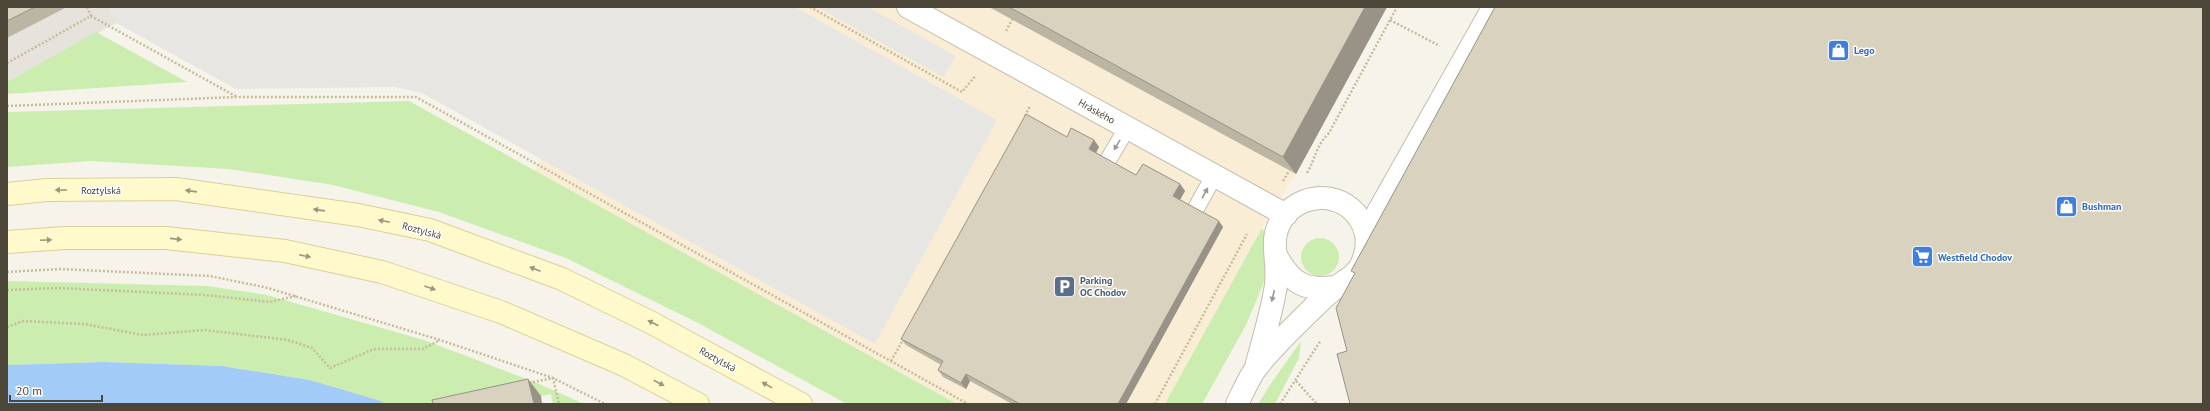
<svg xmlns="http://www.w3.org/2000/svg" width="2210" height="411" viewBox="0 0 2210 411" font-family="'PT Sans',sans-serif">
	<rect width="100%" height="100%" fill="#f6f4ea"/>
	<path fill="#f9eed5" d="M627,7h759l-90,167 -34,54 -94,176h-211l-423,-233z"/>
	<path fill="#e6e3dc" d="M7,7h103l6,16 -109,59z"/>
	<path fill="#cbedb0" d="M96,32l91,50 -180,12v-12z
		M409,101l548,303h-110l-149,-81 -132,-65 -127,-46 -106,-27 -104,-16 -138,-8 -84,6v-55z
		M1262,228l4,7v42l-20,48 -44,79h-37z
		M1301 257a19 19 0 1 1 38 0a19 19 0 1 1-38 0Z
		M7,281l201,5 59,9 160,46 110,42 47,21h-31l-2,-10 -48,10h-127l7,-2 -73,-22 -88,-14 -118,-4 -97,3z
		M1301,341l-2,17 -23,44 -2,2h-16l14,-22z"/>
	<path fill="#e8e6e2" d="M110,7h685l202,113 -122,224 -453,-251 -27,-6 -159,2 -120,-66z
		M817,7h51l88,49 -13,21z"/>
	<path fill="#a3cbf7" d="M104,362l118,4 88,14 74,22 -8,2h-369v-39z"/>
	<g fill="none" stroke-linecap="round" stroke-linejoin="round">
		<defs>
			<path id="service" d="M1107,162l20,-34
				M1195,210l19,-34
				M1365,229l125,-222"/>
			<path id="minor" d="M908,7l378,208
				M1277,257c15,27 28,34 58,30
				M1237,404c6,-12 12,-27 20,-37 15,-20 35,-38 52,-55 8,-8 16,-16 25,-23 10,-9 22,-12 28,-26 9,-19 5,-41 -12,-55 -27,-22 -71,-6 -75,31 -1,14 3,30 1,46 -4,27 -13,55 -20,82"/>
			<path id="secondary" d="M7,194l40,-4 129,-1 182,26 72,15 132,49 88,43 151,82
				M7,242l58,-4h101l119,13 97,21 119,40 123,53 74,39"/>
		</defs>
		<use href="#service" stroke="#c3beac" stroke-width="18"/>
		<use href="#minor" stroke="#c3beac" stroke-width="24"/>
		<use href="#secondary" stroke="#dad097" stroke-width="24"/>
		<path stroke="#c6bc9c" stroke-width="2.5" stroke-dasharray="2 2" stroke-linecap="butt" d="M87,7l4,9
			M810,7l152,85 14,-17
			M1390,20l50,26
			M1006,31l7,-13
			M7,63l84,-47 146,81
			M7,106l230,-9h179l552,307
			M1025,116l5,-10
			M1307,173c9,-16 9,-27 22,-40l68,-126
			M1283,181l6,-10
			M7,272l53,-3 150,7 58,12 172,52 113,38 52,26
			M7,290l52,-2 146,7 65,7 26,-6
			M7,327l16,-6 61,3 59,11 62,-5 83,10 24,8 18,20 44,-19h49l17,-9
			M891,361l13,-23
			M1296,381l21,23
			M529,383l24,-5 6,26
			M1155,404l92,-170
			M1280,404l41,-64"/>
		<use href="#service" stroke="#fff" stroke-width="16"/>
		<use href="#minor" stroke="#fff" stroke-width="22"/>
		<use href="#secondary" stroke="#fff9cc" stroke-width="22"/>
	</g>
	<path fill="#bbb5a4" d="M7,7h60l-60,31z
		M989,7h398l-91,167z
		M1067,137l27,3 5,7 -3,6 40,22 44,9 5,7 -5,9 43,27 -97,177h-114l-42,-23 -4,8 -23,-12 -5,-7 3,-5 -35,-20 -5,-6z"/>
	<path fill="#989386" d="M1365,7h22l-91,167 -13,-17z
		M1094,140l5,7 -5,9 -5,-7z
		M1180,184l5,7 -7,12 -5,-7z
		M1219,221l4,6 -97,177h-8z
		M966,374l4,7 -4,8 -5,-6z
		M528,379l13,17 1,8h-8z"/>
	<path fill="#d9d2bf" stroke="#989386" d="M7,7h28l-28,14z
		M1009,7h356l-82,150z
		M1495,7h708v397h-853l-13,-50 10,-3 -11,-43 19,-35 -4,-2z
		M1026,114l41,23 4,-9 23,12 -5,9 47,26 7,-11 37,20 -7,12 46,25 -101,183h-98l-54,-30 -5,9 -23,-13 5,-9 -42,-22z
		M528,379l6,25h-101l-1,-4z"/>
	<defs><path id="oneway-solid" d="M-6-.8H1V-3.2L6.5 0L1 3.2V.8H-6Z"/></defs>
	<g fill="#9c9991">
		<use href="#oneway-solid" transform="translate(1117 145) rotate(121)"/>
		<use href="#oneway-solid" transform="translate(1205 193) rotate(-61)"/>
		<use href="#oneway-solid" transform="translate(1273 296) rotate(103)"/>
	</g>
	<g fill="#9c977a">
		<use href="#oneway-solid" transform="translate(61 190) rotate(180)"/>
		<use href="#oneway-solid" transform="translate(191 191) rotate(-172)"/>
		<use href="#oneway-solid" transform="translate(319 210) rotate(-172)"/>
		<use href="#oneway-solid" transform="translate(384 221) rotate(-168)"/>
		<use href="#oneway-solid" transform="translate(176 239) rotate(6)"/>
		<use href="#oneway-solid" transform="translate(46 240) rotate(-3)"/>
		<use href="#oneway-solid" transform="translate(305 256) rotate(12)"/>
		<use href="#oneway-solid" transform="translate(535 269) rotate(-159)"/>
		<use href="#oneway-solid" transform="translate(430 288) rotate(19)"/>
		<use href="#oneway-solid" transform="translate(653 323) rotate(-152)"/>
		<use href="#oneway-solid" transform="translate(659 383) rotate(28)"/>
		<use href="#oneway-solid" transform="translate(767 385) rotate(-151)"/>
	</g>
	<defs>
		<symbol id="shop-square" viewBox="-11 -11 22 22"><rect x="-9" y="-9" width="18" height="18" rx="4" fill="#3f7fe0" stroke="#fff"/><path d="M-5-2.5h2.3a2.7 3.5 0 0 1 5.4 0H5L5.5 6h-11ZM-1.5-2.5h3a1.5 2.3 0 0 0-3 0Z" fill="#fff"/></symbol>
		<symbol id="supermarket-square" viewBox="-11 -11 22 22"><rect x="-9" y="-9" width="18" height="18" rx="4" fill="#3f7fe0" stroke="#fff"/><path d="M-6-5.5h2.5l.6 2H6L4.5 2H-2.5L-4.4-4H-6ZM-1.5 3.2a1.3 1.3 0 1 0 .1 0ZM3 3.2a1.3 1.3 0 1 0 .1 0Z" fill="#fff"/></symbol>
		<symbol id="parking-square" viewBox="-11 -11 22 22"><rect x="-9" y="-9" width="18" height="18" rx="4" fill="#5c6f8a" stroke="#fff"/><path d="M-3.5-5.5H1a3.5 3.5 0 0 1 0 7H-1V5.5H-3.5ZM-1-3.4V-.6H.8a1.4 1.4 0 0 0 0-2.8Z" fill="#fff"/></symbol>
	</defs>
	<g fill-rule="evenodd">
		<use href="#shop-square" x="1826" y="38" width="25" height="25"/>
		<use href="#shop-square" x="2054" y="194" width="25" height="25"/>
		<use href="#supermarket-square" x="1910" y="244" width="25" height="25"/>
		<use href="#parking-square" x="1052" y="274" width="25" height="25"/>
	</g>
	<g text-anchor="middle" stroke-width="3" stroke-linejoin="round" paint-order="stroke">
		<g font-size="10" font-weight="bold" fill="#366cbe" stroke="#fff" text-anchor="start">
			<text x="1854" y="54">Lego</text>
			<text x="2082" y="210">Bushman</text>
			<text x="1938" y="261">Westfield Chodov</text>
		</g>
		<g font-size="10" fill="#4b4637" stroke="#fff">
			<text transform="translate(1097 111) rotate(29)" y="4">Hráského</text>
			<text x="101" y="194">Roztylská</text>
			<text transform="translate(422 230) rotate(15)" y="4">Roztylská</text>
			<text transform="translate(718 359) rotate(29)" y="4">Roztylská</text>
		</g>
		<g font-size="10" font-weight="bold" fill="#4e5e75" stroke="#fff" text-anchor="start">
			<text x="1080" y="284">Parking<tspan x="1080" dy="12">OC Chodov</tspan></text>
		</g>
	</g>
	<rect width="2210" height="411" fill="none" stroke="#4b4637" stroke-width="16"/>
	<path d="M10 395v6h92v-6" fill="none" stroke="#4b4637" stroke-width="2"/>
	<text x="16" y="395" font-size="12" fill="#4b4637" stroke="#ffffff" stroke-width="3" paint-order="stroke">20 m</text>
</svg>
